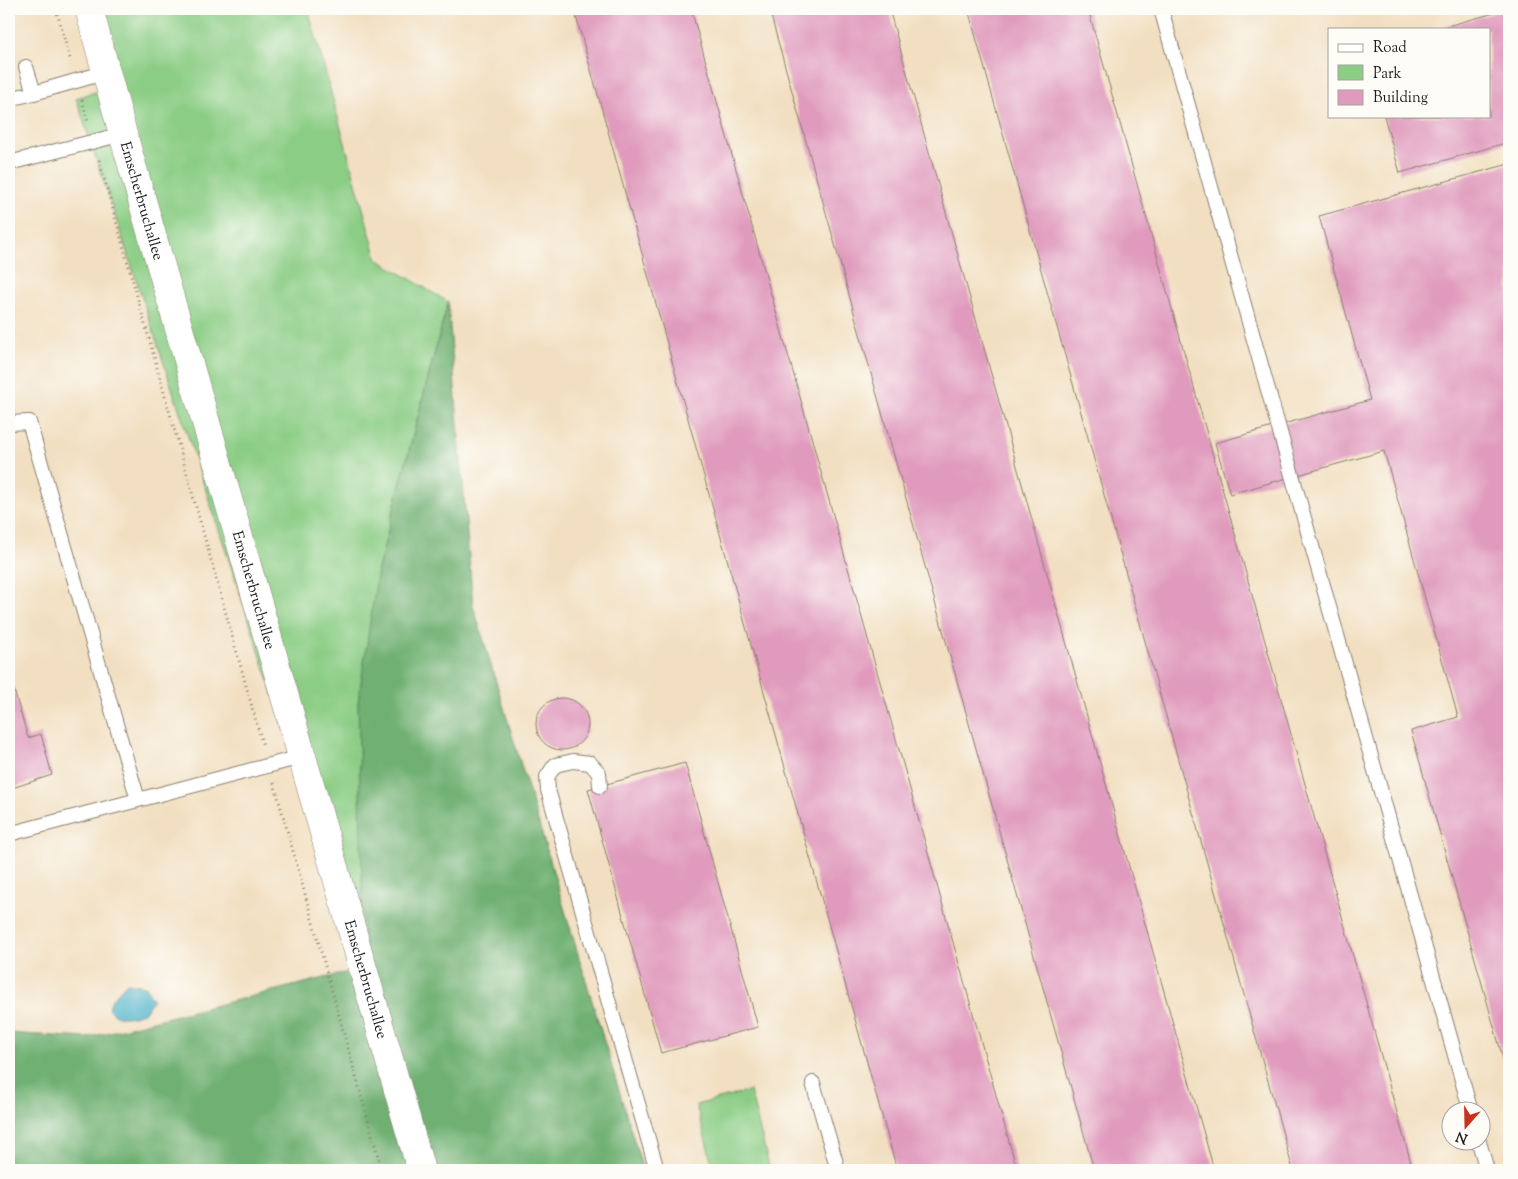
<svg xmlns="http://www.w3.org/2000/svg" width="1518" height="1179" viewBox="0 0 1518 1179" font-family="'Sorts Mill Goudy',serif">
	<rect width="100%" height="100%" fill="#fdfcf7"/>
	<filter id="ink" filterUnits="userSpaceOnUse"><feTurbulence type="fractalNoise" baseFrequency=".02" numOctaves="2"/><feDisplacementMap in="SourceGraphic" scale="10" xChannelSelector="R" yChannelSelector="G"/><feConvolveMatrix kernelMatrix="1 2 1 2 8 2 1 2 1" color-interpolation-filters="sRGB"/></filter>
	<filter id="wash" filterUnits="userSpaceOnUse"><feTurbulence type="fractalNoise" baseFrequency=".0096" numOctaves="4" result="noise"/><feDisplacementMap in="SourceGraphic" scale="20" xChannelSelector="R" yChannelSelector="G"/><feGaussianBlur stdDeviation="1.12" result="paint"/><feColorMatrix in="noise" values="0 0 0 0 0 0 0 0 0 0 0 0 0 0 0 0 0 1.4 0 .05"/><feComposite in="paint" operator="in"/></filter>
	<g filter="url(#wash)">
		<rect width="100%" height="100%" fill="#f2dfc1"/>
		<path fill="#8bcd85" stroke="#547450" d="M94,9h214l69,250 71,43 -70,267 -14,399 -288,-870 39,-12z
			M750,1091l20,79h-56l-18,-65z"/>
		<path fill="#70b072" stroke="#466647" d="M448,302l25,303 170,565h-634v-137l77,5 278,-70 -6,-265 20,-134z"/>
		<path fill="#47afc7" stroke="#326672" d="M127,983l18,3 8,13 -8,13c-13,5 -27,10 -37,-4l4,-9z"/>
		<g id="blocks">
			<path fill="#e09abd" d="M574,9h117l326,1161h-120z
				M769,9h120l325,1161h-120z
				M968,9h120l325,1161h-120z
				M1509,9v133l-109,31 -16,-57h105v-87l-49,-1z
				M1509,164v916l-98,-349 47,-14 -74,-266 -154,43 -15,-51 155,-43 -51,-184z
				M9,673l19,65 13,-4 11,41 -43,14z
				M536 724a26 26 0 1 1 52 0a26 26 0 1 1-52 0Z
				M685,763l73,264 -97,26 -73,-264z"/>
		</g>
	</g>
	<g filter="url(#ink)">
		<use href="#blocks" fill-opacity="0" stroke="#877e6e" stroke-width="1"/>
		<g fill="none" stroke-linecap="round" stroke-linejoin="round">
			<defs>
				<path id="lane" d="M1161,9l310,1103
					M26,67l8,26 73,-21
					M9,99l25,-6
					M9,163l114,-29
					M9,423l20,-1 109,378
					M600,786l-1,-13 -9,-10 -17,-2 -18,4 -8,12 1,13 109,380
					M9,834l292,-77
					M813,1083l25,87
					M1479,1142l8,28"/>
				<g id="street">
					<path id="s1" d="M89,9l34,125 298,1036"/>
				</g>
			</defs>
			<use href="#lane" stroke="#877e6e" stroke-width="16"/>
			<use href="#street" stroke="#877e6e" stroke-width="29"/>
			<path stroke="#877e6e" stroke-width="3" stroke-dasharray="1 4" stroke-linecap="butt" d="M56,9l15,53
				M82,100l6,23
				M99,160l164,586
				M274,783l108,387"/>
			<use href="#lane" stroke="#fff" stroke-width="14"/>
			<use href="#street" stroke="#fff" stroke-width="28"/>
		</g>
	</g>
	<g text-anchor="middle" stroke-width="4" stroke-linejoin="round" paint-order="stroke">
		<g font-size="15" fill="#1c1c1c" stroke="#fdfcf7">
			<text dy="5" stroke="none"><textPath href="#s1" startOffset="199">Emscherbruchallee</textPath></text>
			<text dy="5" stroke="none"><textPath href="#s1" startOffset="604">Emscherbruchallee</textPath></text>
			<text dy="5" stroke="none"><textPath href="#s1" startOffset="1009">Emscherbruchallee</textPath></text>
		</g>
	</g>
	<rect width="1518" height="1179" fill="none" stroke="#fdfcf7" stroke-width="30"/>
	<rect x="1328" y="28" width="162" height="90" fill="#fdfcf7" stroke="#a3a29f"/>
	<rect x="1338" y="44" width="25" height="8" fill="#ffffff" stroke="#a3a29f"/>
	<text x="1373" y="52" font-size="15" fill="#1c1c1c">Road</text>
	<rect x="1338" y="65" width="25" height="15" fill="#8bcd85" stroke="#a3a29f"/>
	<text x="1373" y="78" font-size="15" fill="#1c1c1c">Park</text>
	<rect x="1338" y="90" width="25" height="15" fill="#e09abd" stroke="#a3a29f"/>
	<text x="1373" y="102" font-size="15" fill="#1c1c1c">Building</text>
	<g transform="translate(1466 1126) rotate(200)"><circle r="24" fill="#fdfcf7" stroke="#a3a29f"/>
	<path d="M0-4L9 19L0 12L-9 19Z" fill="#c8321e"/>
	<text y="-8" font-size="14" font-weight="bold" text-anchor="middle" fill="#1c1c1c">N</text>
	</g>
</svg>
